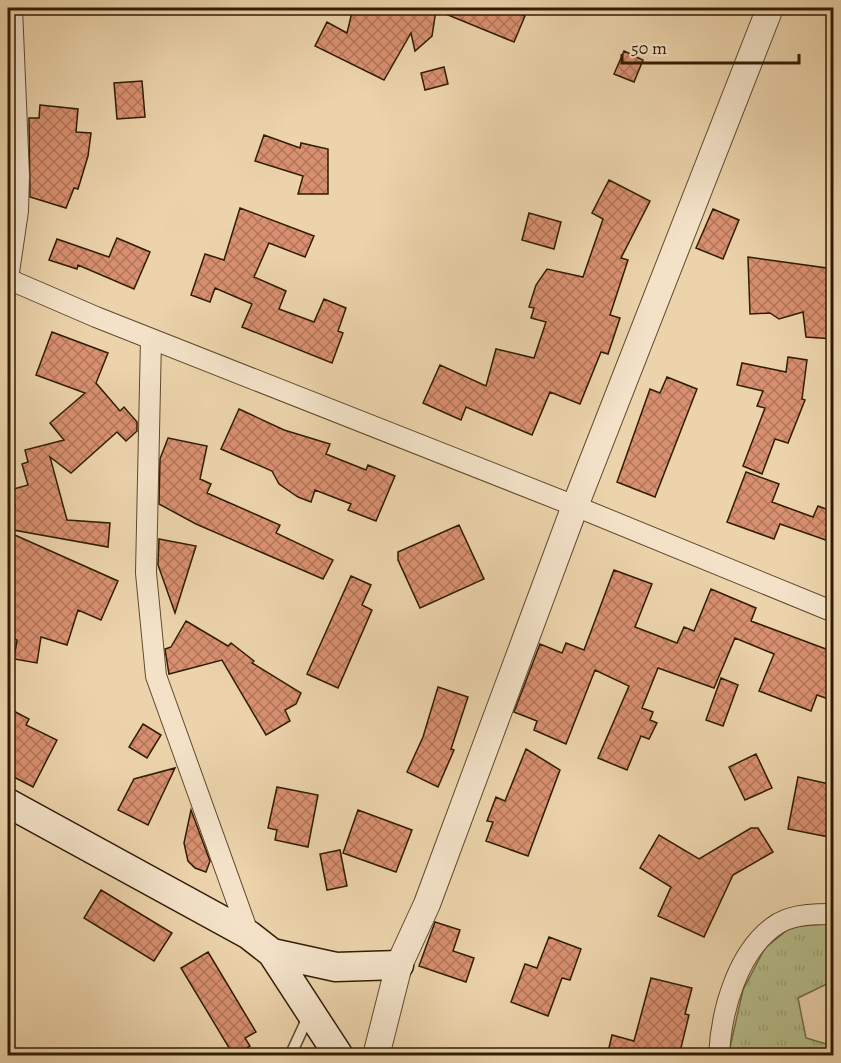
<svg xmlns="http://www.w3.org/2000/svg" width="841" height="1063" viewBox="0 0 841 1063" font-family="Alegreya,serif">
	<defs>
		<pattern id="grass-tufts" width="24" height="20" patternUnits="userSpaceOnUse" patternTransform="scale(1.5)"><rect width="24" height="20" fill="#b6bd8b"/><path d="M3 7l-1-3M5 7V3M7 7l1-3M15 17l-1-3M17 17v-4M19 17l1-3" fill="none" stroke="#9da276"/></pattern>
		<pattern id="building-cross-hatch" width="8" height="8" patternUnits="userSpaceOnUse" patternTransform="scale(1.5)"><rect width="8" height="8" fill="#d99070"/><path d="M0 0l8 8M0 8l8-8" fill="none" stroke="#b0755a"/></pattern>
	</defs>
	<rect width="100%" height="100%" fill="#ecd3ab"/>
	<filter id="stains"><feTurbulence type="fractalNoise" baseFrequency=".00333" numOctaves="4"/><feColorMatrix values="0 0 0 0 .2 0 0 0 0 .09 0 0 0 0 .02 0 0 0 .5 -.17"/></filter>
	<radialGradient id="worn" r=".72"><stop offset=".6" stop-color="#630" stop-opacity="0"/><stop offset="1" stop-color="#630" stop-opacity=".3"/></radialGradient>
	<path fill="url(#grass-tufts)" stroke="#736d46" stroke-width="1.5" d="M833,923v58l-35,17 8,40 27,8v9l-105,1 15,-66 22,-42 26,-21z"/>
	<path fill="url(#building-cross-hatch)" stroke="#301d02" stroke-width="1.5" d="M353,8h152l20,8 -11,26 -78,-32 -4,26 -17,15 -4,-18 -27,47 -69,-34 12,-24 20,11z
		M624,51l19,9 -9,22 -20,-8z
		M444,67l4,17 -23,6 -4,-17z
		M142,81l3,36 -28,2 -3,-36z
		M40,105l38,4 -2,23 15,1 -3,23 -10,33 -4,-1 -8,20 -36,-11 -1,-79h10z
		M264,135l36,13 1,-5 27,6v45h-30l5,-18 -48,-15z
		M609,180l41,21 -29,57 7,2 -18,55 10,3 -12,36 -7,-2 -21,52 -30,-12 -18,43 -66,-28 -5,13 -38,-17 17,-38 46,21 10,-37 38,9 12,-36 -15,-4 3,-10 -5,-1 7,-22 11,-16 36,8 20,-58 -11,-6z
		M240,208l74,28 -9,21 -36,-14 -15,34 32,14 -7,18 35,13 10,-23 22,9 -8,23 5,2 -11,30 -90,-36 10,-23 -37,-16 -5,14 -19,-7 14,-41 19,6z
		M713,209l26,11 -16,39 -27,-11z
		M529,213l32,9 -7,27 -32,-9z
		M117,238l33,14 -16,37 -56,-24 -1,4 -28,-9 8,-21 52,18z
		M748,257l86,12v70l-28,-2 -3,-25 -24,7 -9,-6 -20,1z
		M52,332l56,21 -12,30 24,28 4,-4 13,15v9l-11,10 -9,-9 -46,41 -21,-16 17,63 43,3 -2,24 -100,-18v-15l7,-8 -5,-16 18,-5 -6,-21 6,-2 -3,-12 39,-10 -14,-17 35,-30 -49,-18z
		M788,357l19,3 -5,39 3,1 -17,43 -13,-4 -13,35 -19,-8 22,-58 -8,-2 6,-15 -26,-6 5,-22 44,9z
		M667,377l30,12 -42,108 -38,-15 33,-93 10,4z
		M239,409l45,21 46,14 -4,10 40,16 2,-5 27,11 -19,45 -28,-11 3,-6 -36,-14 -4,12 -13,-5 -19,-13 -7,-13 -51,-22z
		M168,438l39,8 -7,33 11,5 -4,9 73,32 -4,8 57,27 -10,19 -127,-55 -37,-20 1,-45z
		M746,472l33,12 -7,18 41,15 5,-11 16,6v31l-54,-19 -6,15 -47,-17z
		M459,525l25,54 -64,29 -22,-48v-8z
		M8,532l110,49 -17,39 -23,-10 -11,35 -26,-8 -4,26 -23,-4 3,-19 -9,-3z
		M159,539l37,7 -21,67 -17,-48z
		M614,570l38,14 -17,43 42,16 7,-16 10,4 17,-42 45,19 -5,13 83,31v49l-17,-6 -6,16 -52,-20 15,-37 -39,-16 -21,50 -56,-20 -16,40 11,4 -3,8 7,3 -8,16 -8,-3 -14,34 -29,-12 31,-72 -34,-16 -29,74 -32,-14 3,-9 -23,-9 26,-68 22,9 4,-10 18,7z
		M351,576l20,9 -9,20 10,5 -34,78 -31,-14z
		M186,621l42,25 3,-3 23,18 -2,2 49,30 -5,11 -11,6 5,11 -24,14 -44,-75 -53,14 -4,-25 6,-2z
		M721,678l17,7 -15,41 -17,-6z
		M438,687l30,10 -17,52 3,1 -16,37 -31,-15 16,-35z
		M8,708l21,11 -3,6 31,15 -24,47 -25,-13z
		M143,724l18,11 -14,23 -18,-11z
		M526,749l34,21 -32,86 -42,-15 7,-19 -6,-1 9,-24 9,4z
		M756,754l16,34 -27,12 -16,-33z
		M175,768l-27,57 -30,-15 16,-31z
		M798,777l36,8v53l-46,-9z
		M277,787l41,8 -10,52 -33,-7 2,-10 -9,-2z
		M191,810l19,51 -4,11 -11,-4 -7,-7 -4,-18z
		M358,810l54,20 -16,42 -53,-19z
		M751,828h7l15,24 -40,23 -29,62 -46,-21 13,-29 -31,-19 19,-33 40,24z
		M340,850l7,36 -20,4 -7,-36z
		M101,890l71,43 -18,28 -70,-43z
		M435,922l25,8 -7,21 21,7 -8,24 -47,-16z
		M549,937l32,12 -11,31 -8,-2 -14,38 -37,-14 14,-38 12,4z
		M208,952l48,80 -11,6 5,8 -16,10 -53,-88z
		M651,978l41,10 -7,26 4,1 -10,41h-72l5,-21 22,6z"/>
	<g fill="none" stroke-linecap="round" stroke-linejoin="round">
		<defs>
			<path id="service" d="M290,1056l19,-41"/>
			<path id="minor" d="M8,279l88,38 479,189 259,106
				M8,279l10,-68 1,-35 -7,-168
				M151,339l-5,234 10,103 93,259
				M719,1056c2,-45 19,-108 60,-133 16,-9 37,-9 55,-9"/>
			<path id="tertiary" d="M376,1056l23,-91 28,-61 148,-398 195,-498"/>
			<path id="secondary" d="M8,803l241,132 23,18 67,103
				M272,953l64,14 63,-2"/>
		</defs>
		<use href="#service" stroke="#5f4a2c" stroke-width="13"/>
		<use href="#minor" stroke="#5f4a2c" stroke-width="22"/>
		<use href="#tertiary" stroke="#5f4a2c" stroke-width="28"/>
		<use href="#secondary" stroke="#301d02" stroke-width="31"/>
		<use href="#service" stroke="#f3e2c8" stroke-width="10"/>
		<use href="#minor" stroke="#f3e2c8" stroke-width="20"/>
		<use href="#tertiary" stroke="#f3e2c8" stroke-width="26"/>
		<use href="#secondary" stroke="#f3e2c8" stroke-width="28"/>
	</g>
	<rect width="841" height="1063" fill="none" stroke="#ecd3ab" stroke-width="30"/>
	<rect x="9" y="9" width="823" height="1045" fill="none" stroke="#301d02" stroke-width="3"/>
	<rect x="15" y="15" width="811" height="1033" fill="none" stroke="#301d02" stroke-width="1.5"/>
	<path d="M622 54v9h177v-9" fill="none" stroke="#301d02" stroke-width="3"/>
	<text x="631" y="54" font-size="18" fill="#301d02" stroke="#f3e2c8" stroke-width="4.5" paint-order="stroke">50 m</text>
	<rect width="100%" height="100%" filter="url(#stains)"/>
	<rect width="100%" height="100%" fill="url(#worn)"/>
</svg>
